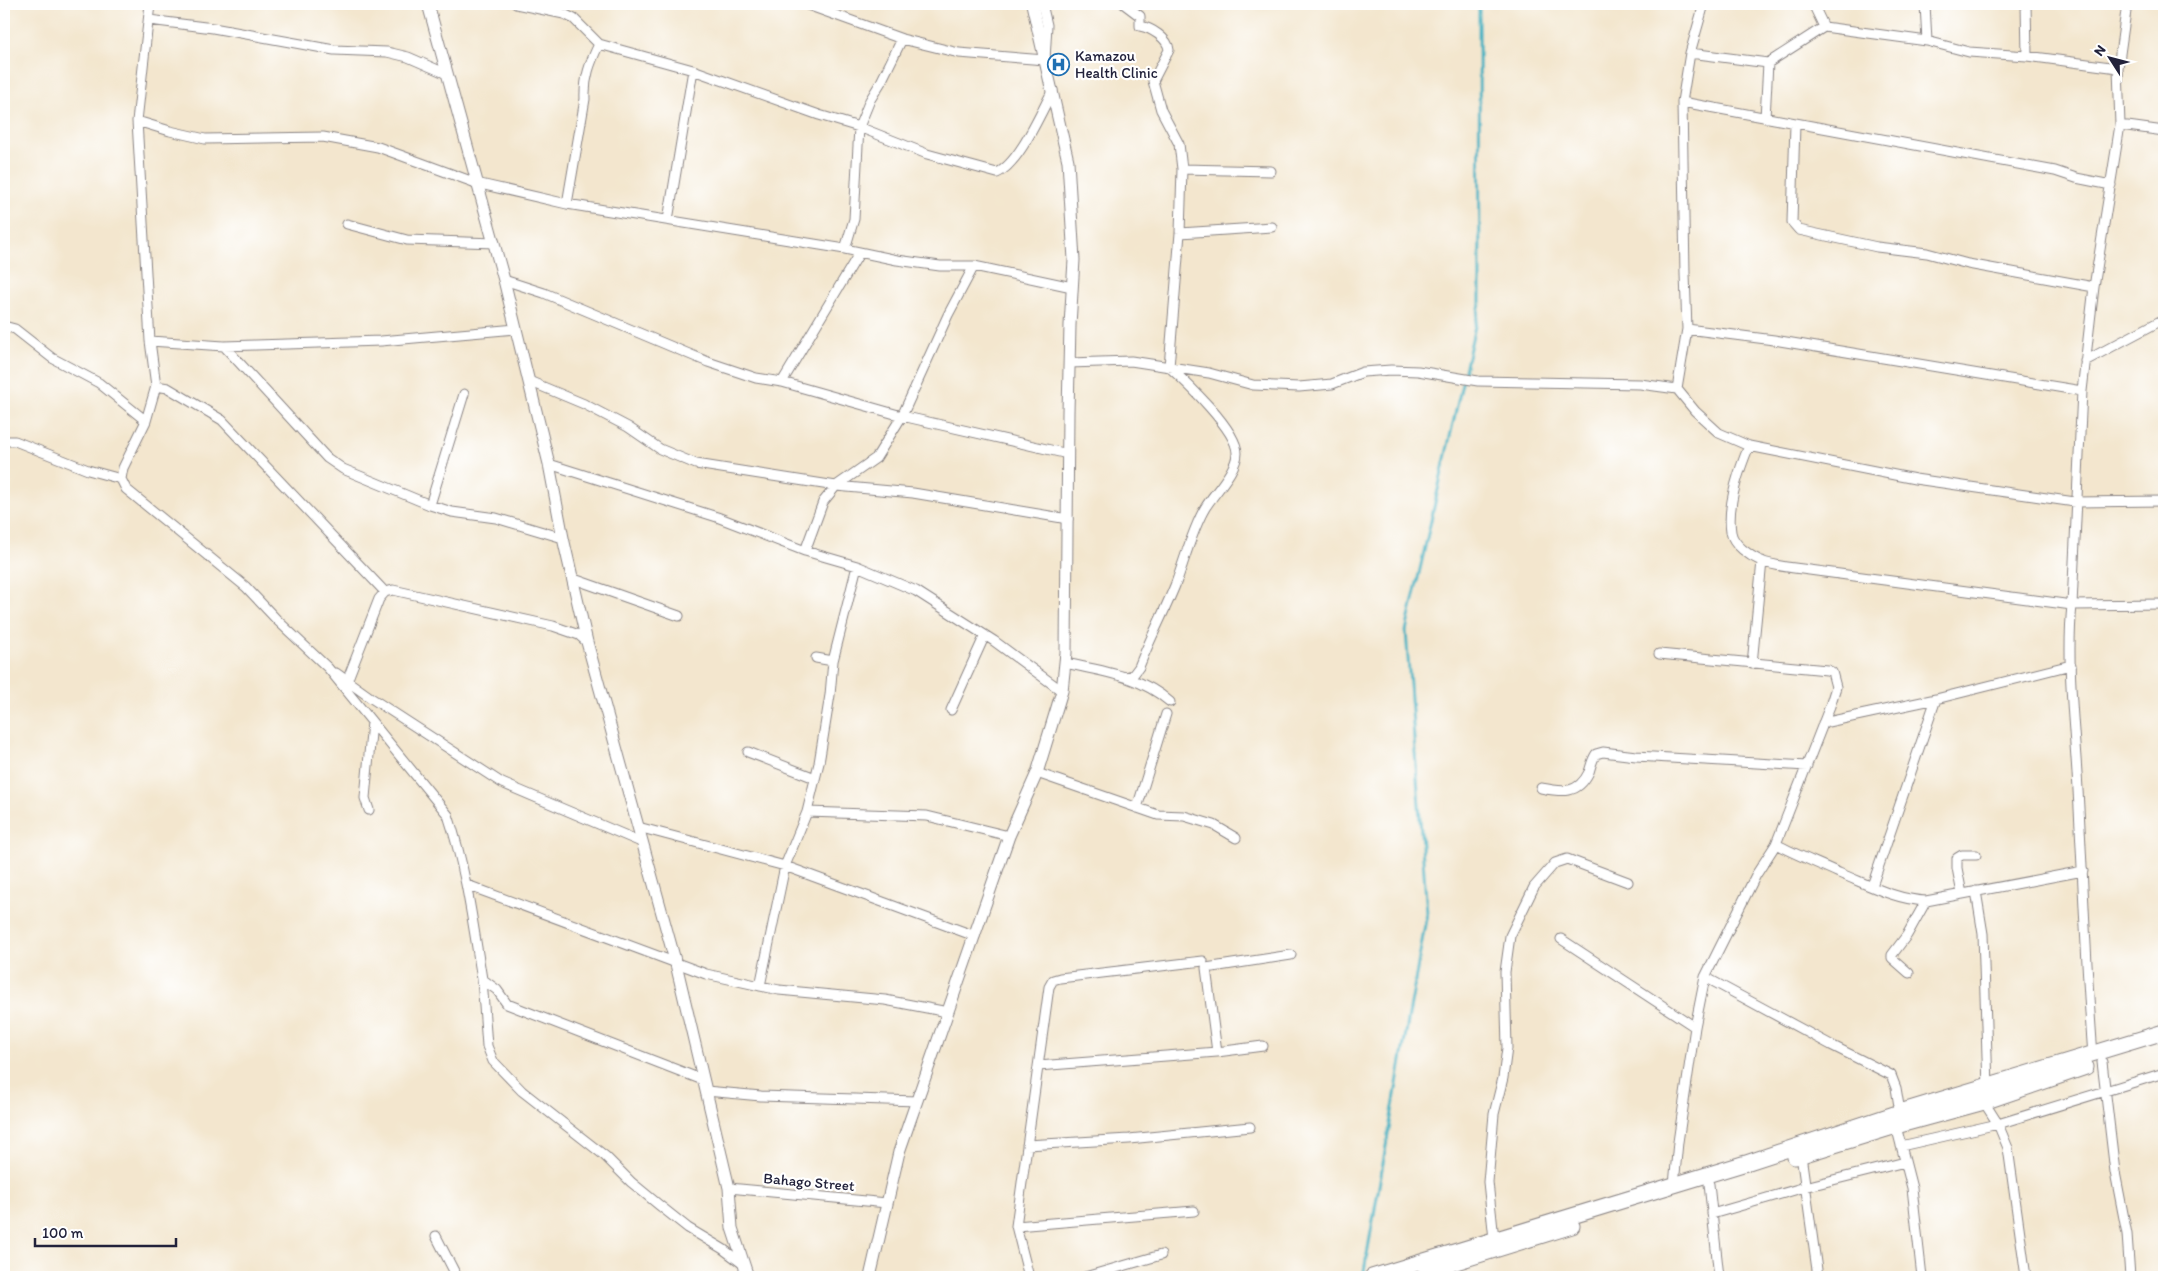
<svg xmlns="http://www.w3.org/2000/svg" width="2168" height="1281" viewBox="0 0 2168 1281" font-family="Itim,sans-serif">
	<rect width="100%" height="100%" fill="#fff"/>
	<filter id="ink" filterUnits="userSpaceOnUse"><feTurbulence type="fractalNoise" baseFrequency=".02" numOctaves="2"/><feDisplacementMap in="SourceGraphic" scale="10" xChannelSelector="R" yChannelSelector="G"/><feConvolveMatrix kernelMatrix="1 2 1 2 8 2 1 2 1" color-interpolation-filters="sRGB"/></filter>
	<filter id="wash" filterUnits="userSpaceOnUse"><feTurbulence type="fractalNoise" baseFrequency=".0096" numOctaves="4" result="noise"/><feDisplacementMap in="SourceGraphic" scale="20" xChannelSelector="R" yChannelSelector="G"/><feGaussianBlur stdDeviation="1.12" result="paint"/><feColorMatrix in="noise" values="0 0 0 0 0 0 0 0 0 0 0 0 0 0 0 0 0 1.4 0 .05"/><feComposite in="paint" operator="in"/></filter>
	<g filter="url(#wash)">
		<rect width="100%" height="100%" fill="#f3e6ce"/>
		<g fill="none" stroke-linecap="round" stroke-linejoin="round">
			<path stroke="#43b0c1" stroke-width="3" d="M1363,1277l64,-364 -21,-282 74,-327 -1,-300"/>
		</g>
	</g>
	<g filter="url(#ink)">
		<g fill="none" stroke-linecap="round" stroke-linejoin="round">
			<defs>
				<path id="minor" d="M150,4l-13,117 13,220 6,45 -10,35 -23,47 -2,11 5,10 120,98 31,33 51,48 120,147c18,54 25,109 34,164l15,11 10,14 196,76
					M516,4l48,10 10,5 25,25 94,26 126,45 40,12 68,27 70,19c22,-9 44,-61 56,-83
					M805,4l97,35 57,14 86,7 2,-35 -5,-21
					M1124,4l16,12v10c11,2 28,12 29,24l-16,31 8,29 18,34 3,25 -2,64 -11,134c17,15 68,63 68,86 0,17 -23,40 -32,55 -13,22 -20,51 -29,75 -11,28 -26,55 -37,84l-6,8 -8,2
					M1813,4l11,23
					M1925,4l2,37
					M2026,4l1,52
					M2127,4l-9,64 2,57 -26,162 -12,104 -10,214 92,-1
					M149,20l64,8 121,22 53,2 21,5 39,17
					M1690,53l78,10
					M1682,102l373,69 21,7 35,7
					M1765,118l3,-55 56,-36 103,14 42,11 58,4 91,12
					M137,121l33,10 35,8 118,-2 55,10 98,36 91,21 278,45 52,11 43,6h34l98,21
					M1795,124l-3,98 7,8 78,17 50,6 41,11 126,23
					M2120,125l44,6
					M1182,169l89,2
					M567,204l18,-105c-1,-21 5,-36 14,-55
					M668,220l25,-150
					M347,224l60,16 88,3
					M1180,233l92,-6
					M845,249l9,-30 5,-92 11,-27 11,-18 21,-43
					M504,280l40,13 164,69 48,16 26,4 120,34 166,38
					M4,326l11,3 37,29 47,25 47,38
					M1687,329l87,11 308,51
					M150,341l74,5 157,-5 135,-12
					M224,346l103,112 16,11 87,36 22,7 44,6 67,20
					M2085,361l79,-42
					M1069,363l62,-2 78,12 44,12 46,2 33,-3 31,-12 28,-2 27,1 60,10 162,3 37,5 18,22 24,22 30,13 166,33 160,23 89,-1
					M529,381l55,23 44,23 32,22 36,15 140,22 77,7 155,26
					M782,382l78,-130
					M156,386l12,2 54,32 163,172
					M1677,389l10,-60 -2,-55 -3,-172 8,-49 14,-49
					M4,441h11l73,29 33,9
					M1749,446c-10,24 -22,60 -18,86 2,13 19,24 30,29 12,5 28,6 41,8l270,36c-6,61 3,124 6,185 5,88 8,177 15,265
					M549,464l168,53 88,34 52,15 59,25 78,50 68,50
					M430,505l34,-111
					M805,551l18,-49 13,-16 40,-28 26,-42 46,-101 26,-49
					M574,579l105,37
					M1659,654l168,16 5,2 4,15 -6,19 -54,138 -20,31 -51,102 -10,50 -17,115 -4,43
					M816,658l17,3
					M1065,663c37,8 76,13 105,39
					M1752,664l10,-103
					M336,673l35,25 131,85 139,59
					M347,681l32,-82 6,-7 8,-2 160,36 26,9 8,7
					M951,710l34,-75
					M1823,723l113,-24 135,-34
					M748,752l67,26
					M1037,773l121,42 26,1 30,9 22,13
					M1541,788c21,4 37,7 48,-16 2,-6 3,-12 7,-18l7,-2 33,4 171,10
					M1137,808l29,-94
					M369,810l-4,-12 7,-76
					M807,812l120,4 82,20
					M638,827l147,39 190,70
					M1776,844c20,11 42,19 63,29 28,11 57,27 87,28l157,-30
					M467,885l239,89 73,16 106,10 63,12
					M1872,886l64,-187
					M1976,891l7,43 5,153
					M1962,894l-5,-26v-10l5,-3h14
					M1561,939l134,88
					M1909,973l-17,-15v-3l15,-20 19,-34
					M1705,977l126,68 60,30 5,13 4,24
					M482,979l5,67 6,15 29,30 83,65 26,26 28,23 29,23 35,21 20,15
					M760,986l25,-120 22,-54 12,-49 11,-68 3,-34 24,-95
					M1217,1052l-11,-84 85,-13
					M2102,1062l13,110 12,62 3,43
					M1038,1066l179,-14 46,-6
					M706,1091l55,5 156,5
					M1984,1102l14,22 10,24 18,129
					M1896,1126l16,62 10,89
					M1027,1145l102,-6 121,-12
					M1901,1146l97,-22 166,-51
					M1801,1155l17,122
					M1709,1184l10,93
					M729,1188l158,15
					M1712,1214l93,-27 100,-25
					M1016,1226l178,-15
					M436,1236l21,41
					M1494,1239l-6,-57 6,-68 9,-36 4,-30 -2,-76 5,-36 24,-49 21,-24 12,-4 61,23
					M1029,1277l-13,-51 33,-239 4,-7 7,-2 143,-17
					M1085,1277l76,-22"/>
				<path id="tertiary" d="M428,4l76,276 45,184 14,74 24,104 89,322 53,224 3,40 16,49
					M870,1277l29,-125 110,-316 28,-63 25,-82 4,-38 2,-241 2,-87 4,-65 -6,-99 -36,-157"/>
				<path id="primary" d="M1795,1157l101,-31 88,-24 102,-35
					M1427,1271l145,-45
					M1372,1277l374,-114 154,-51 264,-80"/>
			</defs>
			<use href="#minor" stroke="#8a8484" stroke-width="11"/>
			<use href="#tertiary" stroke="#8a8484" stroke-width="13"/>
			<use href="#primary" stroke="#8a8484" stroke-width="17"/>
			<use href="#minor" stroke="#fff" stroke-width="9"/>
			<use href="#tertiary" stroke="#fff" stroke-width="11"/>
			<use href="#primary" stroke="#fff" stroke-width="15"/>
		</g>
	</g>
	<defs>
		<symbol id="hospital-ring" viewBox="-11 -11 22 22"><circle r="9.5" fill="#fff" stroke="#1f6fb2" stroke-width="1.5"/><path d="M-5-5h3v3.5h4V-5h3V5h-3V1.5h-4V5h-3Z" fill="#1f6fb2"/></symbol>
	</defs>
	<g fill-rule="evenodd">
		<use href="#hospital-ring" x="1046" y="52" width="25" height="25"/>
	</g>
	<g text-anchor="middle" stroke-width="4.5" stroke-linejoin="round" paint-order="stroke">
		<g font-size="15" fill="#22223b" stroke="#fff" text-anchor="start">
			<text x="1075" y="61">Kamazou<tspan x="1075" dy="17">Health Clinic</tspan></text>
		</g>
		<g font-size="15" fill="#22223b" stroke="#fff">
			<text transform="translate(809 1182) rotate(5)" y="5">Bahago Street</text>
		</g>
	</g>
	<rect width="2168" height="1281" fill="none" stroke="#fff" stroke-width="20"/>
	<g transform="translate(2110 58) rotate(306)" stroke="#ffffff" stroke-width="4" paint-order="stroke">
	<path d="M0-4L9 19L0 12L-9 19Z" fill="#22223b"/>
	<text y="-8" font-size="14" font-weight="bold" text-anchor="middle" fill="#22223b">N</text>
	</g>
	<path d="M35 1238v8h141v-8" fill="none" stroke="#22223b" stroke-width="2.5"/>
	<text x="42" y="1238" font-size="15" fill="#22223b" stroke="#ffffff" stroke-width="4" paint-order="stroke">100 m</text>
</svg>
